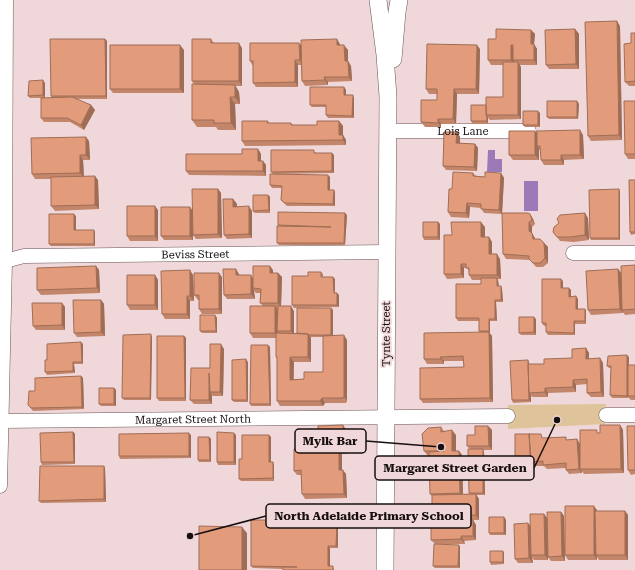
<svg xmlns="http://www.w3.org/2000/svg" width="635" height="570" viewBox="0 0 635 570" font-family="'Roboto Serif',serif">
	<rect width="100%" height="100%" fill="#f0d8da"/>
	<path fill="#dfc49b" d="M606,404l-1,20 -97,5v-24z"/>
	<path fill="#9c7ab8" d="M488,150h7v9h7v13h-15z
		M524,181h14v30h-14z"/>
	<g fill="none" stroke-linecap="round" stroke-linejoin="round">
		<defs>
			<g id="minor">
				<path id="s1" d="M387,131h142"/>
				<path d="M573,253h62"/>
				<path id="s2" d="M0,261h5l19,-5 363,-4"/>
				<path d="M606,415h29"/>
				<path id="s3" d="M0,421l508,-5"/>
				<path d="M0,486l5,-225 1,-261"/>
			</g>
			<path id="tertiary" d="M378,0l7,55 3,42 -3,473
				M393,59l4,-47 2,-12"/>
		</defs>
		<use href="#minor" stroke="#685456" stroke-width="15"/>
		<use href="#tertiary" stroke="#685456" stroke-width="18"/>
		<use href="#minor" stroke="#fff" stroke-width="14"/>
		<use href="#tertiary" stroke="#fff" stroke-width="17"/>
	</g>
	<path fill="#c3866a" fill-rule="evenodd" d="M620,26l2,114 -31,1 -3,-5z
		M575,29l4,5v35h-30l-3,-4z
		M531,30l4,4 -1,10 3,5v16h-18l2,2v52l-31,1 -2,-2v6h-15l-2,-3 15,-16 17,-8v-32h-12l-3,-5 8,-21z
		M635,33v53h-6l-4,-4 6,-39z
		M105,39l2,2v58h-31l15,6 4,5 -11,20 -14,-8h-26l-3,-4 10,-21v-1z
		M211,39l3,4 28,5v38h-7l4,6 1,12h-5l1,26h-18l-2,-3h-19l-5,-7 2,-36 -2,-3z
		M340,44v1l8,5v11l3,5 1,15 -24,1v3l-23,1 -3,-5 -1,-16h-3v22h-42l-3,-4v-17l-3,-5 51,-16z
		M480,49l-1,45h-22l-1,30h-15v3h-16l-4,-5 16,-22v-6h-8l-3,-5z
		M184,50v43h-71l-3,-4z
		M45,83v15h-15l-2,-2z
		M344,87l2,3v5l8,3v20h-26l-2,-3v-8h-14l-2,-2z
		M577,101l2,3 -1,15h-29l-2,-2z
		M635,101v58h-7l-3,-5z
		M540,113v14h-15l-2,-2z
		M268,121l1,2h22l2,2h24l22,-4 4,5v9l3,5v5l-101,1 -3,-5z
		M535,131l2,2 46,2 1,24 -20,1v5h-20l-3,-5v-9l-2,-2v11h-26l-4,-5z
		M457,132l3,5v6l15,1 3,4 -1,23 -31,-1 -3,-4z
		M89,141l1,19h-7l1,16 14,4 1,29 -44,2 -4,-5v-27h-16l-3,-5z
		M258,149l3,5v7h2l3,4v11l-77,-1 -3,-4z
		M316,152v1l18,2v18l-55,1 51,3v13l5,2v14h-48l-6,-6 1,-12h-10l-2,-3 3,-11 -2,-2z
		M473,173l3,3 9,1 16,-4 3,5 -2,35 28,1 3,5 2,5 -3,3v6l3,6 9,4 4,4v16l-5,4h-7l-6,-7 -24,-1 -3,-5 -1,-40 -18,-1 -3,-5 -11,-1 -1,11 -18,-1 -3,-5 4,-23z
		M635,180v54l-4,1 -1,-3z
		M218,189l3,4 1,45 -26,1 -3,-4v5h-29l-3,-4 29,-29 2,4z
		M619,189l1,3v48h-29l-1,-2z
		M268,195l2,2v16h-15l-2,-2z
		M233,199l4,5v3l15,4v27l-25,1 -3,-4z
		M158,210v31h-28l-3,-5z
		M347,215l-2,30h-66l-2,-2 2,-17 -1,-1z
		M76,216v14l19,2v14h-44l-2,-2z
		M588,218l1,22 -15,2 -14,-1 -7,-9z
		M438,222l2,2v16h-16l-1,-3z
		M485,227v10h4l3,5v12l8,5 1,20h-3v1l1,6h2l1,3 1,13h-7l1,19h-7v13l2,2 1,66 -70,1 -3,-4 44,-32 -1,-6h-19v3h-17l-3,-5 55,-27v-11h-21l-2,-3 25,-34v-4h-9l-3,-5v-4l-2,-3h-3v10l-17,1 -3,-5 8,-39z
		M635,265v49l-10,1 -2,-3v1l-32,2 -3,-5 30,-41 3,4z
		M96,266l3,4 1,23 -59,2 -4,-5z
		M273,270v3h5l4,4 -1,29 13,5v22h3l34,-25 2,2v26l14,4v61l-1,2h-21l-2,3h-43l-3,-5v-42l-1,-2v-19h-23l-3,-5 13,-27 -3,-3v-10h-4l-2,-2 1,8h-28l-3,-4 15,-21v1l14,3zM311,337h12v35l-19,7 -10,1v-18h17z
		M321,272l2,2v3h10l2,2v14l4,2v12l-45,1 -2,-3 16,-29z
		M155,275l3,5v30h-28l-3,-5z
		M193,275l1,26h-4v18h-25l-3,-5z
		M222,277v37h-20l-3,-5v-9h-1l-4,-5z
		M563,281v7l8,2v7l7,2v10h7l1,2v13h-11v11h-27l-2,-3v-6h-2l-2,-3z
		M101,300l3,4 1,32 -28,1 -3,-4z
		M62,303l3,4v23h-29l-3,-4z
		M215,315l2,3v15h-15l-2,-2z
		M536,319v16h-15l-2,-2z
		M184,336l2,2v63h-27l-2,-3z
		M152,337l-1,63h-27l-2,-2z
		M83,344v20h-9l1,9 -28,2 -2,-3 2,-12z
		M268,345l2,2 1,59h-20l-1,-2z
		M586,348l3,5v6l11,-1 3,5 1,34h-13l-4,-4v-9l-11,1v7l-28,1v4h-16l-1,-2v7l-18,1 -1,-3 17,-38v2h15l28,-6z
		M224,349l-1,47h-10l-1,-1v9h-18l-4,-4 20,-32z
		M629,357v8h6v35h-4l-3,-3v1h-16l-2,-3 1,-27h-2l-2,-2z
		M248,362v40h-14l-2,-2z
		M81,376l2,2 1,31 -51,2 -5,-6 7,-14z
		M114,388l2,2v16h-15l-2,-2z
		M343,425l3,5 1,24h-5v16l4,4 1,24 -42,1 -3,-5 -1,-19h-4l-3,-4z
		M620,425l3,5 1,43 -40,1 -2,-3v2l-13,1 -3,-4v-2l-19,1 -3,-3h-10l-3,-3v13h-15l-1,-3 29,-35 24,2 9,-1 3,5 19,-11z
		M488,426l4,4v20h-9l1,2 1,43h-9l3,4v21h-6l3,5v15l-12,1 1,3h-30l-4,-4 4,-19 -3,-5v-20l-2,-2 -1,-39h-2l-3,-4 17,-24 3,4 12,4v16h3l3,4 1,39h6v-1l1,-44 -3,-3 8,-11z
		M635,426v48l-4,1 -3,-5z
		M73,432l2,2v30l-33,1 -1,-3z
		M191,435v23l-71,1 -1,-3z
		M236,435v30h-18l-1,-3z
		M269,435l2,2v25h2l1,3v16h-33l-2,-2 3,-20z
		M209,437l2,2v23h-12l-1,-2z
		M105,468l1,34 -65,1 -2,-2z
		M597,510v1h28l3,4v45h-29l-2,-3v3h-29l-3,-5z
		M561,512l3,4 1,45h-14l-3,-4v3h-14l-2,-3 1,6h-15l-3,-4 13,-36 3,4 13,-13 3,4z
		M329,513l1,2v9l8,2v22h-8v18l4,2v2h-51v-1l-30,-1 -2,-2 56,-46z
		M504,517l2,3v15h-16l-1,-2z
		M459,545l1,2v21h-25l-2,-2z
		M504,553v11l-13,1 -1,-3z"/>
	<path fill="#9f6d56" d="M617,21l3,5 2,114 -3,-5z
		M575,29l4,5v35l-3,-5z
		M531,30l4,4 -1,10 3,5v16l-3,-5 -3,-16z
		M105,39l2,2v58l-1,-3z
		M337,39l3,5v6l-3,-5z
		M239,43l3,5v38l-3,-5z
		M299,43l4,4v18l-3,-5z
		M180,45l4,5v43l-4,-4z
		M344,45l4,5v16l-3,-5z
		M477,45l3,4 -1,45 -3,-5z
		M511,45l3,4 -1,11 1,1v4l-3,-5z
		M295,60l3,5v22l-3,-5z
		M348,61l3,5 1,15 -3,-4z
		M518,62l3,5v52l-3,-4z
		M324,77l4,5v3l-3,-5z
		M43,80l2,3v15l-2,-3z
		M235,85l4,7 1,12 -5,-7z
		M344,87l2,3v7l-2,-2z
		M454,89l3,5 -1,30 -3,-5z
		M353,95l1,3v20l-2,-2z
		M230,97l5,7 1,26 -5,-7z
		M577,101l2,3 -1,15 -1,-2z
		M91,105l4,5 -11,20 -3,-5z
		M538,111l2,2v14l-2,-2z
		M487,115l1,3v6l-1,-3z
		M438,119l3,5v3l-3,-4z
		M339,121l4,5v14l-4,-5z
		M580,130l3,5 1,24 -4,-4z
		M535,131l4,4 -2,11 2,2v12l-4,-5z
		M457,132l3,5v11l-4,-5z
		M343,135l3,5v5l-3,-5z
		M86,137l3,4 1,19 -4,-5z
		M475,144l3,4 -1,23 -3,-4z
		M258,149l3,5v11l-3,-4z
		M332,153l2,2v18l-2,-2z
		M80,155l3,5 1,18 -4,-5z
		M561,155l3,5v5l-3,-5z
		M263,161l3,4v11l-3,-5z
		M501,173l3,5 -2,36 -3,-4z
		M328,175l2,2v15l-2,-2z
		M95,176l3,4 1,29 -4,-4z
		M218,189l3,4 1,45 -4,-4z
		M619,189l1,3v48l-1,-2z
		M334,190l1,2v14l-2,-2z
		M268,195l2,2v16l-1,-3z
		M233,199l4,5v7l-4,-4z
		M467,203l3,4 -1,11 -3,-5z
		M155,206l3,4v31l-3,-5z
		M249,206l3,5v27l-3,-4z
		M190,207l3,4v29l-3,-4z
		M345,213l2,2 -2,30 -1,-2z
		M585,213l3,5 1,22 -4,-5z
		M74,214l2,2v16l-2,-2z
		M530,214l3,5 2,5 -3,-4z
		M438,222l2,2v16l-2,-3z
		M481,222l4,5v15l-4,-5z
		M529,222l3,5v6l3,5 1,5 -3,-4 -4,-8z
		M94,230l1,2v14l-1,-2z
		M489,237l3,5v17l-3,-5z
		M544,243l4,4v16l-3,-5z
		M497,254l3,5 1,20 -4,-4z
		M461,264l3,4v10l-3,-4z
		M96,266l3,4 1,23 -3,-5z
		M270,266l3,4v7l-3,-4z
		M236,269l3,5v6l-3,-5z
		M618,269l4,5v36l1,2v1l-3,-4z
		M190,270l3,5 1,26 -4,-5z
		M219,273l3,4v37l-3,-5z
		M278,273l4,4 -1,30 -3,-4z
		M155,275l3,5v30l-3,-5z
		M251,275l3,5 -1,8 1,3 1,8 -4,-5z
		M333,277l2,2v16l-1,-2z
		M497,278l1,2 1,9 -2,-3z
		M561,279l2,2v9l-2,-2z
		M501,286l1,3 1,13 -2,-2z
		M569,288l2,2v9l-2,-2z
		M337,293l2,2v12l-2,-2z
		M187,296l3,5v18l-3,-5z
		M576,296l2,3v12l-2,-2z
		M101,300l3,4 1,32 -4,-4z
		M495,300l1,2 1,19 -2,-2z
		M62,303l3,4v23l-3,-5z
		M275,306l3,5v27l-3,-5z
		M291,306l3,5v25l-3,-5z
		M331,308l2,2v27l-2,-2z
		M585,309l1,2v13l-1,-3z
		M215,315l2,3v15l-1,-2z
		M534,317l2,2v16l-2,-3z
		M489,319l1,2v13l-1,-3z
		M574,321l1,3v11l-1,-2z
		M489,332l3,4 1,66 -3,-4z
		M151,334l1,3 -1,63 -1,-2z
		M308,334l3,4v24l-3,-5z
		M344,335l3,5v61l-3,-4z
		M184,336l2,2v63l-1,-3z
		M81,342l2,2v20l-1,-2z
		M221,344l3,5 -1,47 -3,-4z
		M268,345l2,2 1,59 -1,-2z
		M586,348l3,5v11l-3,-5z
		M627,355l2,2 -1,39v2l-1,-2z
		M290,357l4,5 -1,22 -3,-4z
		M440,357l4,4v3l-3,-5z
		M600,358l3,5 1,34 -3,-5z
		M246,359l2,3v40l-1,-2z
		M528,360l1,2 2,31h-2l2,2v7l-2,-2z
		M73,362l1,2 1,9 -2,-2z
		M209,373l1,19 2,3v9l-3,-4z
		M81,376l2,2 1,31 -2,-2z
		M573,380l3,5v7l-3,-5z
		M114,388l2,2v16l-2,-2z
		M545,388l3,5v4l-3,-5z
		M322,398l3,5 -2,3 -3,-5z
		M343,425l3,5 1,24 -4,-5z
		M620,425l3,5 1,43 -3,-4z
		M488,426l4,4v20l-3,-4z
		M452,430l4,5v20l-4,-4z
		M73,432l2,2v30l-1,-2z
		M189,433l2,2v23l-2,-2z
		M234,433l2,2v30l-2,-3z
		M530,434l1,28v14l-1,-3z
		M269,435l2,2v28l-2,-3z
		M209,437l2,2v23l-1,-2z
		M577,439l3,5v25l2,2v2l-3,-4z
		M339,449l3,5v20l-3,-4z
		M483,449l1,3 1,43 -2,-2z
		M459,451l3,4 1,42 -3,-4z
		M273,462l1,3v16l-1,-3z
		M104,466l1,2 1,34 -2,-3z
		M343,470l3,4 1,24 -3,-4z
		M476,494l3,5v21l-3,-5z
		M594,506l3,4v45h-1l1,2v3l-3,-5z
		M625,511l3,4v45l-3,-5z
		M561,512l3,4 1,45 -3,-5z
		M329,513l1,2v11l-1,-2z
		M544,514l3,4 1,42 -3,-5z
		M504,517l2,3v15l-2,-2z
		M473,520l3,5v15l-3,-4z
		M528,523l4,5 -1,27 1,2 1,6 -4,-5z
		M337,524l1,2v22l-2,-2z
		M242,527l5,6v37h-5z
		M461,536l3,5 1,3 -4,-5z
		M459,545l1,2v21l-2,-2z
		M328,546l2,2v21l-2,-3z
		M503,551l1,2v11l-1,-2z"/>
	<path fill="#e39c7b" stroke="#9f6d56" d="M617,21l2,114 -31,1 -3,-114z
		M496,29l35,1v14h3v16h-21v-15h-2v15h-23v-21h8z
		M575,29l1,35 -30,1 -1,-35z
		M631,33h4v48l-10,1 -1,-38 7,-1z
		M50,39h55l1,57h-55z
		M192,39h19v4h28v38h-47z
		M337,39v6h7l1,16h3l1,16h-25l1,3 -23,1 -1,-41z
		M250,43h49l1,17h-5v22l-42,1v-22h-3z
		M427,44l50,1 -1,44h-22l-1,30h-15v4l-17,-1v-22h16v-11h-11z
		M110,45h70v44h-70z
		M503,62h15v53h-32v-18h17z
		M43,80v15l-15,1 1,-15z
		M192,84l43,1v12h-5l1,26h-17v-3h-22z
		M310,87h34v8h9l-1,21 -26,-1v-10h-16z
		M72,97l19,8 -10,20 -14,-7h-26v-20z
		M547,101h30v16h-30z
		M624,101h11v53h-10z
		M471,105h15l1,16h-16z
		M523,111h15v14h-15z
		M242,121h26l-1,2h24v2h26v-4h22v14h4v5l-101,1z
		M580,130v25h-19v5h-20l-1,-14h-3v-15z
		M509,131h26v24h-26z
		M444,132h13l-1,11 19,1 -1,23 -31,-1z
		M86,137v18h-6v18l-48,1 -1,-36z
		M242,149h16v12h5v10h-77v-17h56z
		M271,150h43v3h18v18l-61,1z
		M453,172l20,1v3l12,1v-5l16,1 -2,37 -18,-1v-5l-14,-1 -1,10 -18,-1 1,-23h3z
		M270,174l58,1v15h6l-1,14 -48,-1 -4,-3 1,-14 -12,-1z
		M95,176v29l-44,1v-29z
		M629,180h6v52h-5z
		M192,189h26v45l-25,1z
		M619,189v49h-29l-1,-48z
		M253,195h15l1,15 -16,1z
		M223,199h10v8l16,-1v28l-25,1z
		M127,206h28v30h-28z
		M161,207h29v29h-29z
		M278,212l67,1 -1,30h-67v-17l54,1 -53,-2z
		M502,213h26l2,1 2,6 -3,2v9l3,2 1,6h7l4,4 1,15 -5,5h-7l-4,-4v-3l-26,-2z
		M585,213v22l-15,2h-13l-4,-5 1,-5 5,-4 -2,-4 3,-4z
		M49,214h25v16h20v14h-45z
		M423,222h15v15h-15z
		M451,222h30v15h8v17h8v21h-28v-7h-3v-4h-5v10h-17v-39h8z
		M635,265v44l-13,1 -1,-44z
		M96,266l1,22 -60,2v-22z
		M253,266h17v7h8v30h-18l1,-14 -8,-1z
		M223,269h13v6h15v19l-27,1z
		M618,269l2,40 -32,1 -2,-39z
		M190,270v26h-3v18h-25l-1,-43z
		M308,272h13v5h12l1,16h3v12h-45v-29h16z
		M194,273h25v36h-20v-14h-5z
		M127,275h28v30h-28z
		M481,278h16v8h4v14h-6v19h-6v12h-10v-13h-23v-34h25z
		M542,279h19v9h8v9l7,-1v13h9v12h-11v12l-28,-1v-9h-4z
		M73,300h28v32l-27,1z
		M32,303h30v22l-29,1z
		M250,306h25v27h-25z
		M278,306h13v25h-14z
		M297,308h34v27h-22l-1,-1 -11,-1z
		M200,315h15l1,16h-16z
		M519,317h15v15l-15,1z
		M489,332l1,66 -70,1v-31l44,-1 -1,-11 -23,1 1,2h-17v-26z
		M276,333l32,1v23h-18v23l14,-1v-7h19v-36l21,-1v62l-2,1h-20l-2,3h-43v-44h-1z
		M151,334l-1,64h-28l1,-63z
		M157,336h27l1,62h-28z
		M81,342l1,20h-9v9l-28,1v-12h2v-16z
		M210,344h11l-1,48h-10l-1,-19v27h-19l1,-32h19z
		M251,345h17l2,59h-20z
		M586,348v11l14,-1 1,34 -14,1v-14l-14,1v7l-28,1v4l-16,1 -1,-29h16v-5l28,-1v-9z
		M627,355v41l-17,-1 1,-29h-4l1,-10z
		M246,359l1,41h-15v-40z
		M528,360l1,40h-17l-2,-39z
		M628,365h7v31h-7z
		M81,376l1,31 -51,1 -3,-3 1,-14h6v-13z
		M99,388h15v16h-15z
		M343,425v24h-4v21h4l1,24h-42l-1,-24 -7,1v-22l24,-1v-22z
		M600,425h20l1,44h-41v-39h17v3h3z
		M475,426h13l1,20h-22v-11h8z
		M627,426h8v44h-7z
		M441,427v5l11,-2v21h7l1,42 -30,1 -1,-42 15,-1h-20l-2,-17 6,-6z
		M73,432l1,30h-33l-1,-29z
		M217,432l17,1v29h-17z
		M189,433v23h-70v-22z
		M515,434h15h-1l1,14v25h-15z
		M529,434h12l1,4 24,-1v3l11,-1 2,30 -13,1v-7l-23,2v-4l-12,1z
		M242,435h27v27h4v16l-34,1v-20h3z
		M198,437h11l1,23h-12z
		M468,449h15v44h-14z
		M40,466h64v33l-65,2z
		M476,494v21l-44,1v-21z
		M565,506h29v49h-29z
		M595,511h30v44h-29z
		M547,512h14l1,44 -14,1z
		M307,513h22v11h8l-1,22h-8v20h5v4h-50v-3h14l-46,-1v-46h56z
		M530,514h14l1,41h-14z
		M489,517h15v16h-15z
		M473,520v16h-12v3l-30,1v-19z
		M528,523l1,35 -14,1 -1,-35z
		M199,526l43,1v43h-43z
		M434,544l25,1 -1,21h-25z
		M490,551h13v11h-13z"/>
	<g text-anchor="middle" stroke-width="3.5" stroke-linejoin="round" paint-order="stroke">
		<g font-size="11" fill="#170f10" stroke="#f0d8da">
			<text dy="4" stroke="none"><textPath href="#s1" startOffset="76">Lois Lane</textPath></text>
			<text dy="4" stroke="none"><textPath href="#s2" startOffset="196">Beviss Street</textPath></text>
			<text transform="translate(386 334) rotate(-90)" y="4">Tynte Street</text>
			<text dy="4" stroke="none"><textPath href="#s3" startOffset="193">Margaret Street North</textPath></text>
		</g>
	</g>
	<path fill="none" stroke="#170f10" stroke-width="1.5" d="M441 447L366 441M557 420L534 468M190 536L266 516"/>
	<g fill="#170f10" stroke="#f0d8da" stroke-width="1.5">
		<circle cx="441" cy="447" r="4"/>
		<circle cx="557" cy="420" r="4"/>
		<circle cx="190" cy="536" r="4"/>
	</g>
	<g fill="#f0d8da" stroke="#170f10" stroke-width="1.5">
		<rect x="295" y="429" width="71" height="24" rx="4"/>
		<rect x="375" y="456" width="159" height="24" rx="4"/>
		<rect x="266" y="504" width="205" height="24" rx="4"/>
	</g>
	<g font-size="12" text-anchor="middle" font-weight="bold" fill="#170f10">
		<text x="330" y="445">Mylk Bar</text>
		<text x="455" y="472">Margaret Street Garden</text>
		<text x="369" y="520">North Adelaide Primary School</text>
	</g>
</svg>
